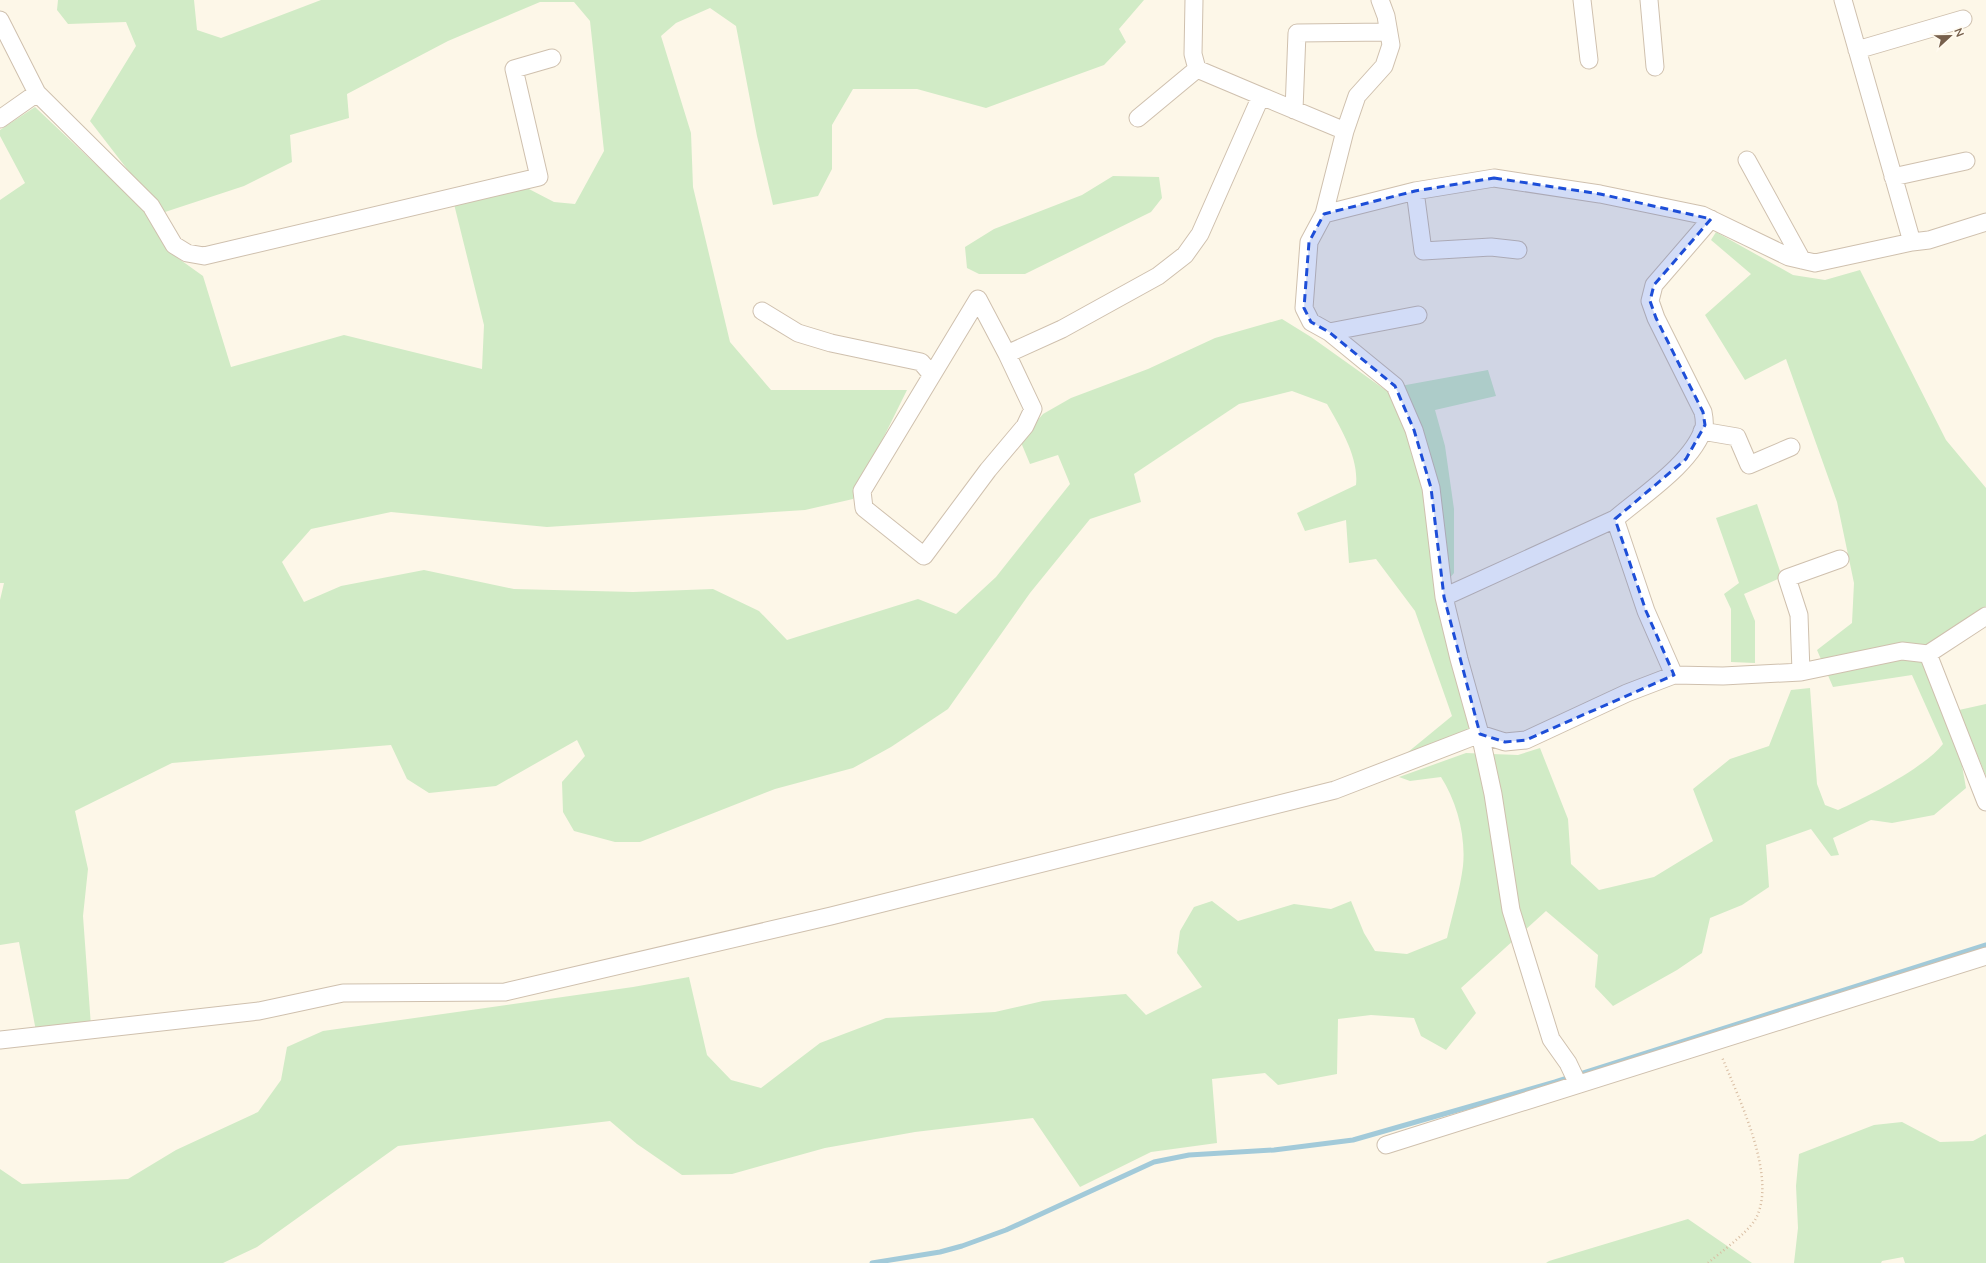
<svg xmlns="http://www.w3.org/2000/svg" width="1986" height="1263" viewBox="0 0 1986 1263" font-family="Mulish,sans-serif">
	<rect width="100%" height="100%" fill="#fdf7e8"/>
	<path fill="#d1ebc6" d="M58,0h136l3,30 24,8 100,-38h823l-25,29 7,13 -22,23 -118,43 -69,-19h-64l-21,36v44l-14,27 -45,9 -16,-69 -21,-110 -26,-18 -34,15 -15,13 30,97 2,54 37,155 41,48h136l-54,109 -48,11 -258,17 -156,-15 -80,17 -29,33 22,40 37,-16 83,-16 90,19 119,3 80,-3 46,22 28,29 131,-41 38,15 40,-37 74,-93 -12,-29 -28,9 -10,-24 23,-26 28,-16 77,-29 67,-31 67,-19 29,18 73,52 104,-19 8,26 -61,14 10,36 9,63v64l-17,20 35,138 -70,26 50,-41 -37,-105 -39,-52 -27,4 -3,-43 -41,11 -8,-18 59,-28c3,-28 -16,-58 -29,-81l-35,-13 -53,13 -105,70 7,28 -51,17 -60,74 -82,116 -57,38 -38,21 -78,21 -135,53h-25l-41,-11 -11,-19 -1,-30 23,-26 -8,-16 -81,46 -67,7 -22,-14 -16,-34 -219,18 -97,48 13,58 -5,47 8,110 -55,5 -17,-89 -19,3v-345l4,-17h-4v-383l25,-17 -25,-47v-6l35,-23 107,101 26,43 35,25 28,91 113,-32 138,34 2,-44 -30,-121 73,-16 27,14 21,2 29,-53 -14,-130 -16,-19h-34l-92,39 -101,53 2,24 -59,17 2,27 -48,24 -79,26 -31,-34 -44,-57 46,-75 -10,-24 -58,2 -11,-14z
		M1113,176l46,1 3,21 -11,14 -126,62h-46l-12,-6 -2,-21 29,-18 88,-34z
		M1716,232l77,43 32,5 35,-10 86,170 40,48v118l-57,38 32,116 5,28 -32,27 -42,8 -21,-3 -38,18 6,17 -8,1 -20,-27 -45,16 3,42 -27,18 -32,13 -8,35 -25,17 -64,36 -18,-19 3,-32 -52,-44 -85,77 15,25 -30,37 -25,-14 -7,-18 -43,-3 -33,4 -1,55 -59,11 -13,-12 -53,6 5,64 -66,9 -71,35 -47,-69 -118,14 -90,16 -93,26 -50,1 -45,-31 -27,-23 -212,25 -141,101 -34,16h-223v-94l22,15 106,-5 48,-29 82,-38 23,-32 6,-33 36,-16 310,-44 56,-10 18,78 24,25 30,8 59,-45 66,-25 109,-6 48,-11 83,-7 20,21 56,-28 -25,-34 3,-22 14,-24 18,-6 26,20 56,-17 37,5 20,-8 13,32 11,18 32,3 40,-16c5,-23 13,-48 16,-72 3,-30 -6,-64 -22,-89l-31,4 -11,-4 67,-24 52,2 22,-7 28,71 3,45 28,26 55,-13 59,-36 -20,-52 37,-30 39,-13 22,-56 19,-2 7,96 8,21 13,5c29,-13 86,-42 105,-66l-31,-69 -79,12 -16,-37 35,-27 2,-40 -17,-81 -51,-143 -41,21 -40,-65 46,-41 -40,-34z
		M1757,504l23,67 -2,8 -34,15 11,27v42l-24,-1v-53l-7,-15 15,-11 -23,-65z
		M1986,704v72l-27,-66z
		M1902,1122l38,20 33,-1 13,-7v129h-81l-2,-6 -21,4 -1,2h-87l4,-35 -2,-42 3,-32 75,-29z
		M1688,1219l64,44h-206l3,-2z"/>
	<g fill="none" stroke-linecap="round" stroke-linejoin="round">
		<path stroke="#a2cad9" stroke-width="5" d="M872,1263l68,-11 22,-6 44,-16 148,-68 35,-7 85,-5 79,-10 202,-58 431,-137"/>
		<defs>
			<path id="minor" d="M1380,0l6,16 5,29 -7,21 -27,30 -12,35 -21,83 -15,28 -5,66 7,14 18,10 89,-17
				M1582,0l7,60
				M1649,0l6,67
				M1843,0l69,242
				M0,20l37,73 114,113 23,39 13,8 17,3 335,-79 -25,-108 38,-11
				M1857,50l106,-31
				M1197,69l64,27
				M1294,110l3,-77 91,-1
				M1138,118l59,-49 -4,-15 1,-54
				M0,119l37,-26
				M1747,160l55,100
				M1893,177l73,-16
				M1415,191l8,60 68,-4 27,3
				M1324,214l91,-23 79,-13 106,16 102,21 87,42 26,6 97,-21 17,-2 57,-18
				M762,311l36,22 33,10 90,19 11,13
				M1329,332l66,54 19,44 17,58 13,109 15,62 21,75 13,60 18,116 40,129 17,24 10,21
				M1007,354l-29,-55 -116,192 2,17 60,48 64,-86 37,-44 8,-17 -26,-55 55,-25 96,-53 27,-21 15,-21 61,-138 84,35
				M1702,431l35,6 12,28 42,-18
				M1444,597l171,-78
				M1928,654l58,148
				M1801,672l-2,-57 -12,-37 53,-19
				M1674,675l-28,-64 -31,-92c28,-24 78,-56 89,-92 1,-5 0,-10 -1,-15l-47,-94 -6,-17 4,-16 57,-66
				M0,1040l259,-29 84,-18 162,-1 326,-76 504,-126 145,-56 25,8 21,-2 101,-47 47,-18 49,1 78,-4 101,-21 26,3 58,-38
				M1386,1145l600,-189"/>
		</defs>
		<use href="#minor" stroke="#cfc0ae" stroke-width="19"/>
		<path stroke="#d8bda2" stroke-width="2.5" stroke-dasharray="1 3" stroke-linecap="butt" d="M1708,1263c14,-12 37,-28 47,-43 24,-41 -17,-123 -33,-163"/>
		<use href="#minor" stroke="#fff" stroke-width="17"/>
	</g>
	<path fill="#1d4ed8" fill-opacity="0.2" stroke="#1d4ed8" stroke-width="3" stroke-dasharray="8 5" stroke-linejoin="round" d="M1494,178l106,16 111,25 -57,66 -4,16 6,17 47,94 2,13 -19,34 -71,60 31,92 28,64 -148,65 -21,2 -25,-8 -36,-137 -13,-109 -17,-58 -19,-44 -66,-54 -18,-10 -7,-14 5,-66 15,-28 91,-23z"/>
	<g transform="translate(1950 36) rotate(68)" stroke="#fffaef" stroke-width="3" paint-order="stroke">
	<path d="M0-3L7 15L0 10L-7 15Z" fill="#77604c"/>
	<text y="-6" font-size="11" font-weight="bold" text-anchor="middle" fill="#77604c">N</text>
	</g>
</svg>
